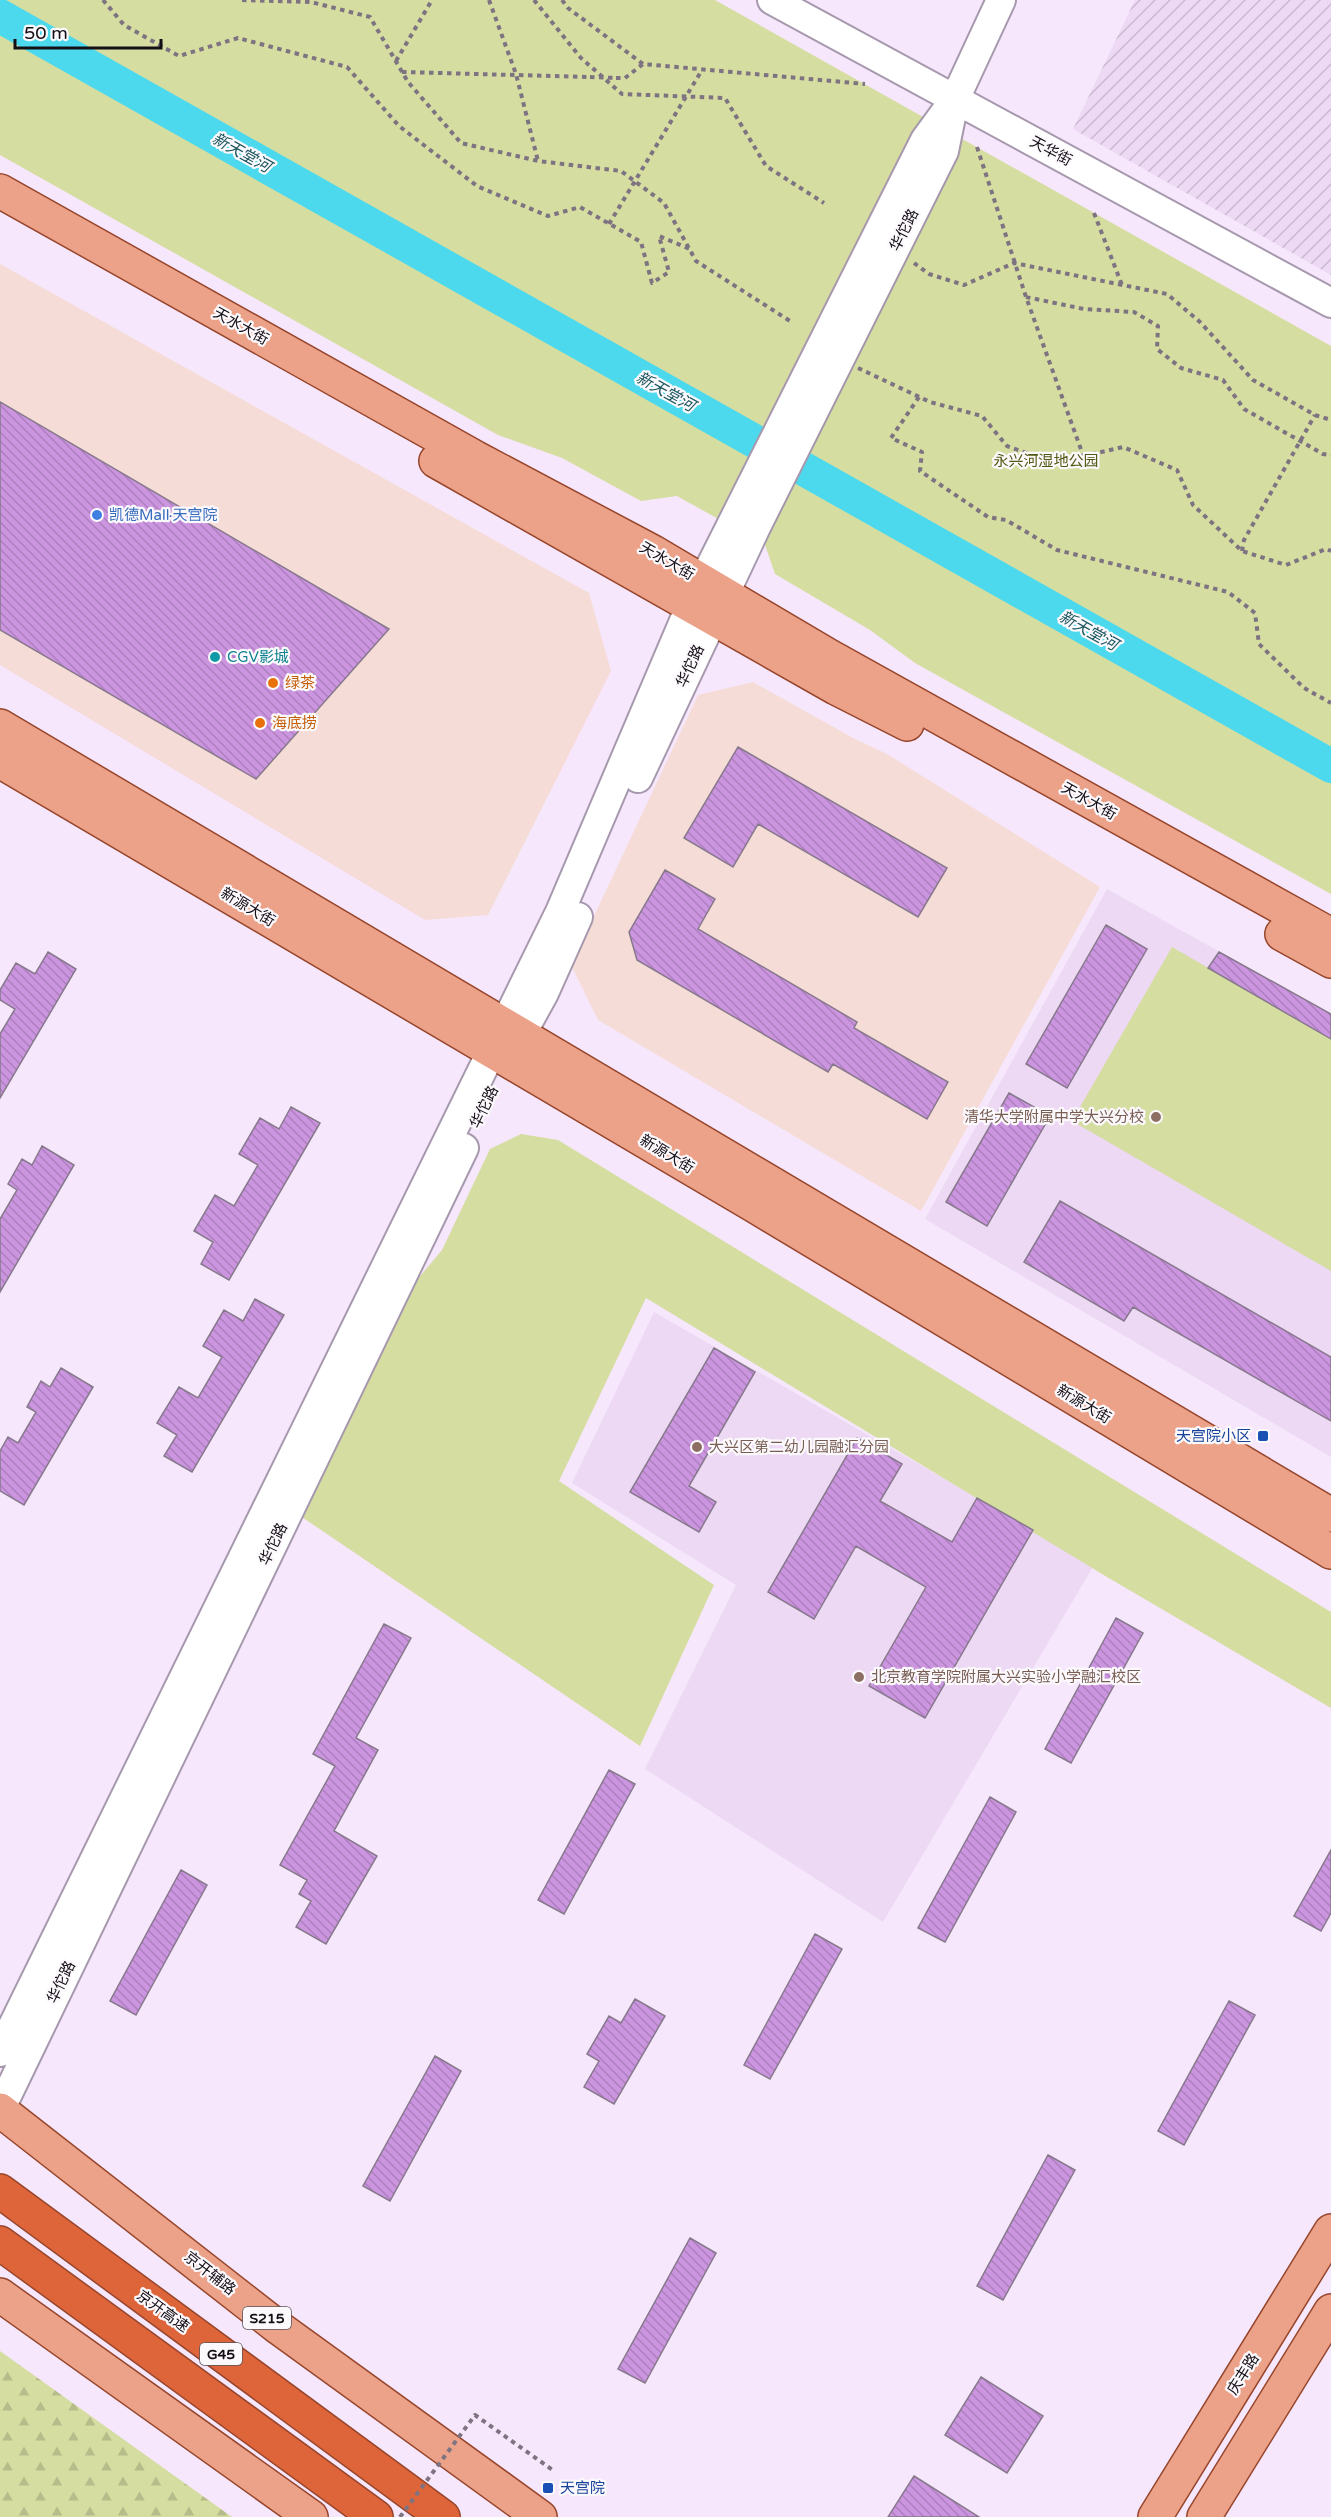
<svg xmlns="http://www.w3.org/2000/svg" width="1331" height="2517" viewBox="0 0 1331 2517" font-family="'Varela Round','Noto Sans SC',sans-serif">
	<defs>
		<pattern id="industrial-furrows" width="10" height="10" patternUnits="userSpaceOnUse" patternTransform="scale(1.5)"><rect width="10" height="10" fill="#edd9f4"/><path d="M-1 1l2-2M0 10L10 0M9 11l2-2" fill="none" stroke="#cab9d0"/></pattern>
		<pattern id="forest-firs" width="22" height="20" patternUnits="userSpaceOnUse" patternTransform="scale(1.5)"><rect width="22" height="20" fill="#d5dda1"/><path d="M5 1l3.5 6h-7zM16 11l3.5 6h-7z" fill="#b6bc8a"/></pattern>
		<pattern id="building-back-hatch" width="6" height="6" patternUnits="userSpaceOnUse" patternTransform="scale(1.5)"><rect width="6" height="6" fill="#cc95e0"/><path d="M-1 5l2 2M0 0l6 6M5-1l2 2" fill="none" stroke="#ae7fbf"/></pattern>
	</defs>
	<rect width="100%" height="100%" fill="#f6e7fc"/>
	<path fill="#f6dcd7" d="M0,264l589,329 22,78 -123,244 -63,5 -425,-255z
		M753,682l102,57 32,15 213,133 -179,324 -323,-191 -27,-55 127,-270z"/>
	<path fill="url(#industrial-furrows)" d="M1135,0h196v275l-258,-146z"/>
	<path fill="#edd9f4" d="M1107,889l224,125v443l-406,-238z
		M654,1312l440,253 -211,357 -238,-153 91,-184 -164,-102z"/>
	<path fill="url(#forest-firs)" d="M0,2351l232,166h-232z"/>
	<path fill="#d5dda1" d="M0,0h715l616,346v548l-416,-231 -45,-33 -95,-56 -10,-29 -88,-49 -36,5 -79,-43 -64,-23 -498,-280z
		M1172,947l159,92v232l-259,-150z
		M521,1134l37,6 773,472v96l-224,-131 -461,-279 -87,183 155,104 -74,161 -347,-235 87,-187 62,-74 48,-101z"/>
	<g fill="none" stroke-linecap="round" stroke-linejoin="round">
		<path stroke="#4dd9ed" stroke-width="34" d="M0,16l1331,750"/>
	</g>
	<path fill="url(#building-back-hatch)" stroke="#87798c" stroke-width="1.5" d="M0,402l389,227 -133,150 -256,-149z
		M738,747l209,121 -29,49 -160,-93 -25,43 -49,-29z
		M665,870l50,29 -17,30 159,93 -3,6 94,54 -21,37 -94,-55 -5,8 -191,-112 -8,-28z
		M1106,925l41,24 -80,139 -41,-24z
		M48,952l28,17 -76,129v-64l15,-25 -15,-9v-10l16,-27 19,11z
		M1219,952l112,62v25l-123,-71z
		M1009,1093l41,23 -63,110 -41,-24z
		M291,1107l29,16 -91,157 -28,-16 12,-22 -19,-11 21,-36 19,11 24,-41 -19,-11 21,-36 19,11z
		M42,1146l32,19 -74,127v-73l17,-29 -9,-6 14,-25 10,6z
		M1060,1201l271,156v64l-198,-114 -9,14 -100,-59z
		M255,1299l29,16 -92,157 -28,-16 13,-21 -20,-12 22,-36 19,11 24,-41 -19,-11 21,-36 19,11z
		M714,1348l41,24 -66,114 27,16 -17,30 -69,-40z
		M61,1368l32,19 -69,118 -24,-14v-40l8,-14 10,6 18,-31 -9,-5 14,-26 9,6z
		M857,1438l45,26 -22,37 72,41 25,-44 56,32 -108,188 -56,-32 57,-99 -70,-41 -42,73 -46,-27z
		M1116,1618l27,15 -72,130 -26,-14z
		M384,1624l27,14 -55,100 22,12 -44,81 43,25 -51,88 -30,-17 15,-26 -12,-7 8,-14 -27,-15 55,-99 -22,-12z
		M609,1770l26,14 -71,130 -26,-14z
		M990,1797l26,15 -71,130 -27,-14z
		M1331,1850v63l-10,18 -27,-15z
		M181,1870l26,15 -71,130 -26,-14z
		M815,1934l27,15 -72,130 -26,-14z
		M635,1999l30,17 -51,88 -30,-17 15,-26 -12,-7 22,-38 12,7z
		M1229,2001l26,14 -71,130 -26,-14z
		M435,2056l26,15 -71,130 -27,-15z
		M1048,2155l27,15 -72,130 -26,-14z
		M690,2238l26,15 -71,130 -27,-14z
		M981,2377l62,39 -36,57 -62,-38z
		M914,2476l65,41h-91z"/>
	<g fill="none" stroke-linecap="round" stroke-linejoin="round">
		<defs>
			<path id="minor" d="M772,0l559,303
				M638,778l118,-251 188,-376 9,-44
				M511,1053l33,-60 34,-76
				M0,2052l560,-1140 130,-305 235,-467 30,-41 46,-99
				M0,2110l464,-962"/>
			<path id="major" d="M0,191l476,267 177,94 176,104 502,279
				M436,461l400,227 71,36
				M0,726l1331,789
				M0,761l755,445 576,346
				M1282,934l49,27
				M0,2110l279,218 261,189
				M0,2295l311,222
				M1155,2517l176,-286
				M1204,2517l127,-206"/>
			<path id="highway" d="M0,2191l443,326
				M0,2243l376,274"/>
		</defs>
		<use href="#minor" stroke="#a799ad" stroke-width="32"/>
		<use href="#major" stroke="#97462c" stroke-width="36"/>
		<use href="#highway" stroke="#97462c" stroke-width="36"/>
		<path stroke="#7e7381" stroke-width="4" stroke-dasharray="4.5 4.5" stroke-linecap="butt" d="M103,0l21,25 55,31 59,-18 109,29 52,59 78,60 71,30 32,-9 61,35 11,41 17,-11 -10,-36 31,13
			M242,0l69,2 59,15 38,65 53,61 77,18 83,10 43,32 32,58 94,60
			M489,0l27,74 22,87
			M534,0l47,58 41,36 103,4 41,68 58,37
			M562,0l6,8 75,56 222,20
			M396,61l36,-61
			M402,72l188,5
			M616,78h9l18,-14
			M977,147l49,150 57,158
			M1094,213l28,72
			M609,224l93,-154
			M914,263l15,11 35,11 50,-22 153,31 33,28 53,58 62,35 16,5
			M1026,297l58,12 50,3 24,14 -1,23 24,19 42,12 21,29 79,45 8,1
			M858,368l72,34 52,14 25,30 47,17 69,-16 54,23 16,35 49,46 44,14 40,-16 5,2
			M919,397l-28,41 31,14 -2,19 68,46 18,3 51,30 171,42 27,21 4,31 45,44 27,15
			M1242,551l2,-11 71,-125"/>
		<use href="#minor" stroke="#fff" stroke-width="28"/>
		<use href="#major" stroke="#eba288" stroke-width="33"/>
		<use href="#highway" stroke="#de6439" stroke-width="33"/>
		<path stroke="#7e7381" stroke-width="4" stroke-dasharray="4.5 4.5" stroke-linecap="butt" d="M590,77l26,1
			M400,2517l75,-102 79,56"/>
	</g>
	<circle fill="#3f7fe0" stroke="#fcf9fd" stroke-width="2" cx="97" cy="515" r="6"/>
	<circle fill="#0f9aa8" stroke="#fcf9fd" stroke-width="2" cx="215" cy="657" r="6"/>
	<g fill="#e8710a" stroke="#fcf9fd" stroke-width="2">
		<circle cx="273" cy="683" r="6"/>
		<circle cx="260" cy="723" r="6"/>
	</g>
	<g fill="#8d6e63" stroke="#fcf9fd" stroke-width="2">
		<circle cx="1156" cy="1117" r="6"/>
		<circle cx="697" cy="1447" r="6"/>
		<circle cx="859" cy="1677" r="6"/>
	</g>
	<g fill="#1a4fb4" stroke="#fcf9fd" stroke-width="2">
		<rect x="1257" y="1430" width="12" height="12" rx="3"/>
		<rect x="542" y="2482" width="12" height="12" rx="3"/>
	</g>
	<g text-anchor="middle" stroke-width="4.5" stroke-linejoin="round" paint-order="stroke">
		<g fill="#fcf9fd" stroke="#5a545b" stroke-width="1.5">
			<rect x="243" y="2307" width="48" height="22" rx="4.5"/>
			<rect x="200" y="2343" width="42" height="22" rx="4.5"/>
		</g>
		<g font-size="14" font-weight="bold" fill="#140e15">
			<text x="267" y="2323">S215</text>
			<text x="221" y="2359">G45</text>
		</g>
		<g font-size="15" fill="#140e15" stroke="#fcf9fd">
			<text transform="translate(1051 151) rotate(28)" y="5">天华街</text>
			<text transform="translate(904 230) rotate(-63)" y="5">华佗路</text>
			<text transform="translate(241 326) rotate(29)" y="5">天水大街</text>
			<text transform="translate(667 561) rotate(30)" y="5">天水大街</text>
			<text transform="translate(690 666) rotate(-65)" y="5">华佗路</text>
			<text transform="translate(1089 801) rotate(29)" y="5">天水大街</text>
			<text transform="translate(248 907) rotate(31)" y="5">新源大街</text>
			<text transform="translate(484 1107) rotate(-64)" y="5">华佗路</text>
			<text transform="translate(667 1154) rotate(31)" y="5">新源大街</text>
			<text transform="translate(1084 1404) rotate(31)" y="5">新源大街</text>
			<text transform="translate(273 1544) rotate(-64)" y="5">华佗路</text>
			<text transform="translate(61 1982) rotate(-64)" y="5">华佗路</text>
			<text transform="translate(210 2273) rotate(38)" y="5">京开辅路</text>
			<text transform="translate(163 2311) rotate(36)" y="5">京开高速</text>
			<text transform="translate(1243 2374) rotate(-58)" y="5">庆丰路</text>
		</g>
		<g font-size="15" fill="#535811" stroke="#fcf9fd">
			<text x="1046" y="466">永兴河湿地公园</text>
		</g>
		<g font-size="15" fill="#366cbe" stroke="#fcf9fd" text-anchor="start">
			<text x="109" y="520">凯德Mall·天宫院</text>
		</g>
		<g font-size="15" fill="#0d838f" stroke="#fcf9fd" text-anchor="start">
			<text x="227" y="662">CGV影城</text>
		</g>
		<g font-size="15" fill="#c56008" stroke="#fcf9fd" text-anchor="start">
			<text x="285" y="688">绿茶</text>
			<text x="272" y="728">海底捞</text>
		</g>
		<g font-size="15" fill="#785e54" stroke="#fcf9fd" text-anchor="start">
			<text x="1144" y="1122" text-anchor="end">清华大学附属中学大兴分校</text>
			<text x="709" y="1452">大兴区第二幼儿园融汇分园</text>
			<text x="871" y="1682">北京教育学院附属大兴实验小学融汇校区</text>
		</g>
		<g font-size="15" fill="#164399" stroke="#fcf9fd" text-anchor="end">
			<text x="1251" y="1441">天宫院小区</text>
			<text x="560" y="2493" text-anchor="start">天宫院</text>
		</g>
		<g font-size="16" font-style="italic" fill="#1a555d" stroke="#fcf9fd">
			<text transform="translate(242 152) rotate(29)" y="6">新天堂河</text>
			<text transform="translate(666 391) rotate(29)" y="6">新天堂河</text>
			<text transform="translate(1089 630) rotate(29)" y="6">新天堂河</text>
		</g>
	</g>
	<path d="M15 39v9h146v-9" fill="none" stroke="#140e15" stroke-width="3"/>
	<text x="24" y="39" font-size="18" fill="#140e15" stroke="#fcf9fd" stroke-width="4.5" paint-order="stroke">50 m</text>
</svg>
